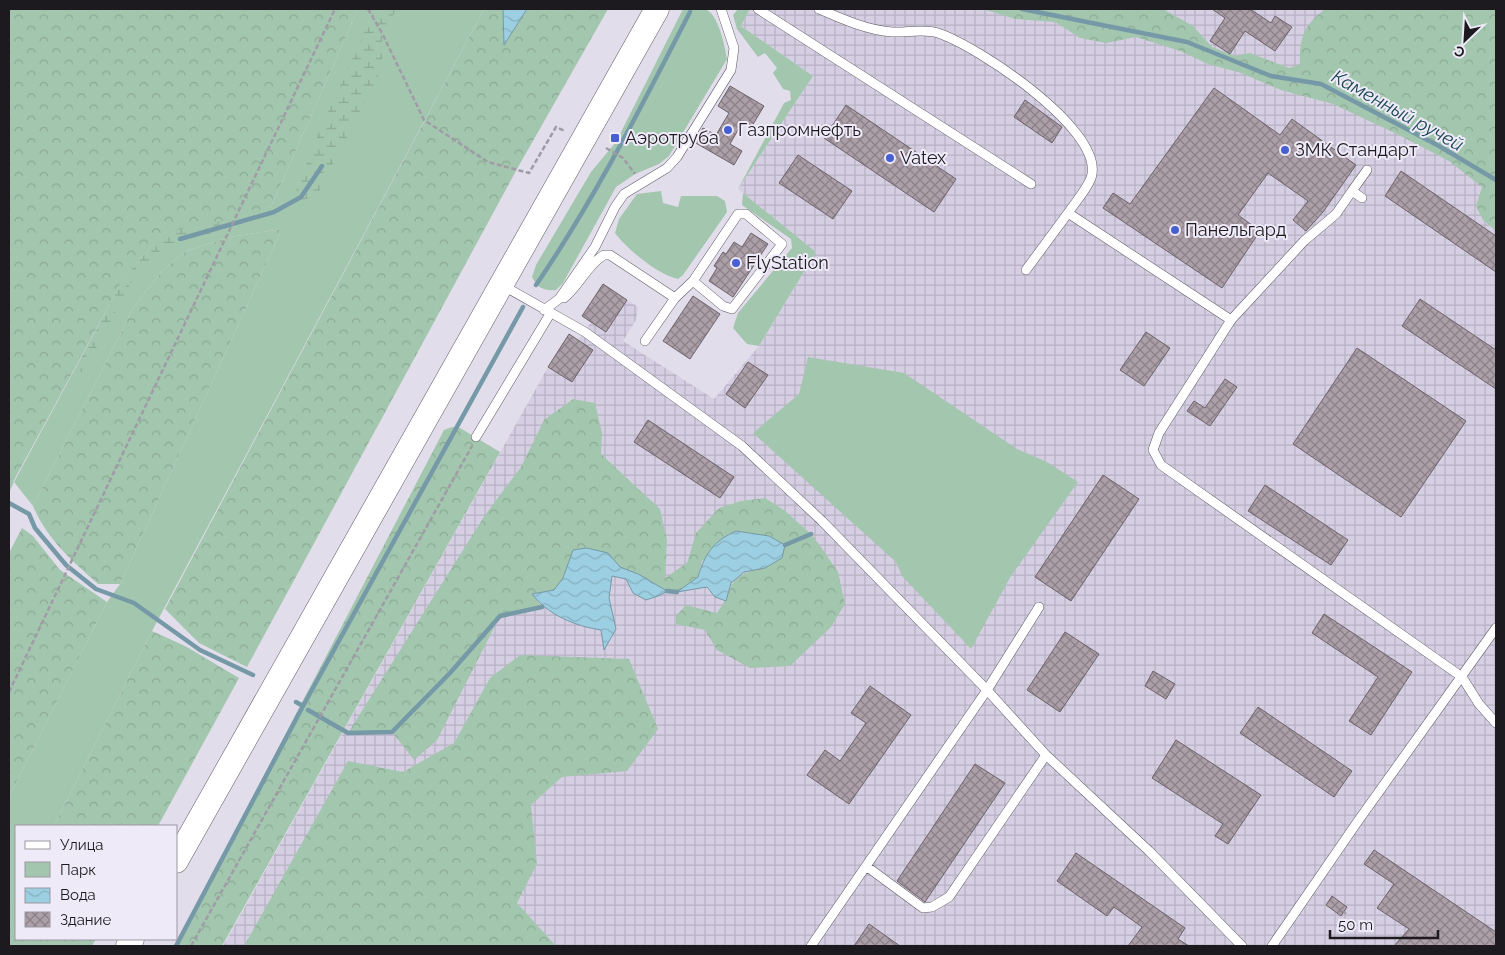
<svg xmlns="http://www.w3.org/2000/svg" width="1505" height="955" viewBox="0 0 1505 955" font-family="Raleway,sans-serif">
	<defs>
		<pattern id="industrial-grid" width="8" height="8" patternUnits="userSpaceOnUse" patternTransform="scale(1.25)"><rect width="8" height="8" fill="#d6cfe4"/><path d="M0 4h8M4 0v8" fill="none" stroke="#b7b1c3"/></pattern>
		<pattern id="forest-crowns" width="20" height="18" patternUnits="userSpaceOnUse" patternTransform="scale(1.25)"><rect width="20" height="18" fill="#a3c6ae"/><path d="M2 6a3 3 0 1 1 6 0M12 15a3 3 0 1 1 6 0" fill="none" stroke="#8caa95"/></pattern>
		<pattern id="wetland-marsh" width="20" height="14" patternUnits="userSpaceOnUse" patternTransform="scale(1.25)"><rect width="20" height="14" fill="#a3c6ae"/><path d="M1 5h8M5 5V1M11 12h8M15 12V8" fill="none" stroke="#8caa95"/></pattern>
		<pattern id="water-waves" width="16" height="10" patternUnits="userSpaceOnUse" patternTransform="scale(1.25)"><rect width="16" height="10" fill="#9ccfe1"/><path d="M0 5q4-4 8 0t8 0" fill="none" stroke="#86b1c1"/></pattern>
		<pattern id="building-cross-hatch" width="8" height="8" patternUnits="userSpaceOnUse" patternTransform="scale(1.25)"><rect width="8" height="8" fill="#ac9fa8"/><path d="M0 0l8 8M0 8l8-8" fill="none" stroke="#8b8188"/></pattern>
	</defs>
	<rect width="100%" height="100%" fill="#e2ddeb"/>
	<path fill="url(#industrial-grid)" d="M750,9h746v937h-1273l325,-579 21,-33 9,6 13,-18 -9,-6 21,-32 35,23 -2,13 -13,21 91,58 45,-53 57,-94 -78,-63 75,-113 -72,-50z"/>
	<path fill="#a3c6ae" d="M358,9h126l-332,622 -98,195h-38v75l-7,15v-119l98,-195 13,-18 162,-355 -52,8 -44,14 -23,19 -29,37 -101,199 -19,-24 -5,11v-11h5l111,-206 39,-43 107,-26z
		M683,9c7,0 15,-1 21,0 14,2 21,38 23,50l-58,97 -10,8 -24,10 -19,13 -53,96 -7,7c-12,1 -19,-2 -24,-13l4,-12 55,-93 25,-30z
		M738,9h12l-9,17 72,50 -75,113 46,-86 7,-3 -1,-9 -7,-2 -10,-16 4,-5 -12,-15 -7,4 -21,-28 -4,-14z
		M661,191l2,12 15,4 3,-11h36l8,5 2,11 -44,63 -5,4c-21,-5 -50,-29 -63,-46l4,-14 18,-25z
		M743,193l73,59 -57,94 -12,-2 -14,-16 5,-15 54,-65 -1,-9 -49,-34z
		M808,357l96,16 113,76 30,13 31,20 -67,94 -40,73 -69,-73 -6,-14 -143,-129 46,-39z"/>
	<path fill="url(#forest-crowns)" d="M9,9h349l-87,198 -52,15 -55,11 -39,43 -112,206h-4z
		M484,9h19l1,34 23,-34h81l-91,160 -270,498 -48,-24 -34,-34z
		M983,9h180l30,17 19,21 23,9 15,-3 39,15 11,-4c-1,-26 4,-39 25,-55h171v222l-13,-11 -7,-14 6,-19 -33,-26 -50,-26 -66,-31 -52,-14 -40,-17 -33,-9 -28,-13 -44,-14 -30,6 -26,-5 -25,-16 -40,-3z
		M282,229l-162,355h-22c-26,-23 -51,-45 -65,-78l101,-199 29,-37 23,-19 44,-14z
		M573,399l22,4 7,30 -1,21 59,55 7,31 -2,38 22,-15 9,-30 23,-25 22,-7 24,-3 19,12 27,24 10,13 17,25 7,32 -14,23 -41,39 -40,2 -33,-18 -12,-20 -29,-6v-8l10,-11 31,8c20,-27 7,-38 48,-45l4,-32 -33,-5 -34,30 -4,16 -21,15 -10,-1 -29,-17 -18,-7 -12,-14 -35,-3 -10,28 -9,13 -21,4 9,12 -42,9 -63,124 -23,20 -22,-28 -44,1 137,-218 36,-48 23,-47z
		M452,427l8,1 40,24 -278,494h-47l269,-516z
		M22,528l11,8 27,34 47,32 -98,195v-244z
		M152,631l33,15 54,32 -81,148h-104z
		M520,655l109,4 29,70 -31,42 -65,6 -31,28 6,59 -20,39 39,43h-312l104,-185 55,11 51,-29 36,-65z
		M16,900v39h80l-4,7h-83v-31z"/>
	<path fill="url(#wetland-marsh)" d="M373,9h24l-15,24v35l-65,128 -26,7 32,-81 49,-106z
		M219,222l1,9 -55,14 -33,36 -48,90 -11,3 52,-98 39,-43z"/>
	<path fill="url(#water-waves)" stroke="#7699a7" d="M503,9h24l-23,36z
		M736,531l33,5 16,9 -3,13 -17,10 -21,4 -13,11 -5,18 -11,-4 -8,-10 -30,5 21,-15c7,-24 16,-36 38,-46z
		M587,548l21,5 12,14 18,7 29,17 -6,4 -15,5 -13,-7 -7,-14 -14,-3 -3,22 7,31 -12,21 -3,-20c-26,-4 -53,-15 -69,-36l22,-4 9,-12 10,-28z"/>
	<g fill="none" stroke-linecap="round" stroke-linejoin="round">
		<path stroke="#7699a7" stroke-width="4.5" d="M1022,9l165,33 84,34 50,8 118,62 57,34
			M180,239l94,-27 27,-15 21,-31
			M536,285c59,-86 106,-180 154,-273
			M9,503l20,11 6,14 31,37 30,24 38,14 66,47 53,25
			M785,545l26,-11
			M667,591l10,1
			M296,702l7,4
			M308,710l40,23 44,-1 58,-59 50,-57 42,-9
			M176,946l127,-240 220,-399"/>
	</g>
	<path fill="url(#building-cross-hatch)" stroke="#6e636b" d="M1212,9h38l21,14 4,-7 17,11 -17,24 -30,-20 -15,23 -20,-13 15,-23z
		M730,86l34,20 -12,20 -9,-5 -13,23 12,7 -8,14 -40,-23 9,-14 13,7 13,-22 -11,-7z
		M1214,88l66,47 12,-16 64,46 -33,47 -17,19 -13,-11 15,-19 -40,-28 -30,42 22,16 -38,57 -119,-80 10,-15 17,11z
		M1025,100l37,27 -10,16 -38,-26z
		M846,105l110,74 -22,33 -110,-74z
		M798,155l54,36 -19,28 -54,-36z
		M1401,171l95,65v36l-111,-76z
		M751,233l17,11 -35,53 -24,-16 8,-13 -3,-2 9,-14 3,2 8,-12 8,5z
		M603,284l24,16 -21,32 -24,-16z
		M693,296l27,18 -30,45 -27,-18z
		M1420,299l76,51v39l-94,-63z
		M1146,332l24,16 -26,38 -24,-16z
		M569,334l24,16 -21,32 -24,-15z
		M1357,348l109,73 -65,96 -108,-73z
		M748,362l20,13 -23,33 -19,-14z
		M1225,379l12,8 -27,39 -23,-15 7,-10 11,7z
		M648,420l86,57 -14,21 -86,-56z
		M1103,475l36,24 -68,102 -36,-24z
		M1265,485l83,55 -17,25 -83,-54z
		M1324,614l88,58 -41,63 -22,-14 29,-44 -66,-44z
		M1065,632l34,22 -39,58 -33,-22z
		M1153,671l22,13 -9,15 -21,-13z
		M870,686l41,29 -62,89 -42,-29 18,-25 15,11 26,-38 -15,-10z
		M1258,707l94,64 -18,26 -94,-64z
		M1176,740l85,55 -33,49 -13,-8 8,-12 -71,-46z
		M975,764l30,19 -80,119 -28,-21z
		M1374,850l122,82v14h-102l15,-17 -32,-21 17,-24 -30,-20z
		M1076,853l109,75 -7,11 11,7h-61l14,-19 -28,-20 -7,9 -50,-35z
		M1332,896l15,11 -6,9 -15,-11z
		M869,924l31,22h-46z"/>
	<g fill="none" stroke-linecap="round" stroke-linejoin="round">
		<defs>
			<path id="lane" d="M758,9l273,175
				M819,9c23,10 48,21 73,23 15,1 31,-4 46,1 39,13 162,94 154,141 -1,10 -18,30 -24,39l163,107
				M1352,191l15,-21
				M1362,198l-10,-7 -16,23 -32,27 -73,79 -72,113 -6,17 8,15 301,212 17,27 17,19
				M1026,270l42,-57
				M502,285l83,47 157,114 80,75 165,169 59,65 103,96 93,95
				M564,298c15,-12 24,-34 40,-43h6l65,43
				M544,310l15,-11 36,-52 20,-40 9,-13 43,-26 10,-11 54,-87 3,-22 -13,-39
				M645,341l30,-43 18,-17 45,-67h8l36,30 -50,65 -9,-3 -30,-25
				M476,437l74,-123
				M866,866l57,42 9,-1 17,-10 97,-142
				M811,946l176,-256 52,-83
				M1272,946l86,-125 138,-193"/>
			<path id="secondary" d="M176,861l481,-852
				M128,946l4,-7"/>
		</defs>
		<use href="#lane" stroke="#5f5b66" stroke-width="10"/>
		<use href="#secondary" stroke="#5f5b66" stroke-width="25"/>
		<path stroke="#a09ca7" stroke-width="2.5" stroke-dasharray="5 2.5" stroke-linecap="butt" d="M368,9l14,24 42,87 64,42 41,11 27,-46 9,4
			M606,148l17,10 12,16
			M9,692l326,-683
			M1344,912l2,2
			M191,946l281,-500"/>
		<use href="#lane" stroke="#fff" stroke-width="9"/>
		<use href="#secondary" stroke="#fff" stroke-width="24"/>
	</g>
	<g fill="#465fd2" stroke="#efeaf8" stroke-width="2">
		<circle cx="728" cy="130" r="5"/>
		<rect x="610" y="133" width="10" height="10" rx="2.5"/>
		<circle cx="1285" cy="150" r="5"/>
		<circle cx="890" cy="158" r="5"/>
		<circle cx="1175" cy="230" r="5"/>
		<circle cx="736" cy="263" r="5"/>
	</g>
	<g text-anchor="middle" stroke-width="4" stroke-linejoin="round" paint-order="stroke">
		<g font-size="18" fill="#1c1a1f" stroke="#efeaf8" text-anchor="start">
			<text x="738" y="136">Газпромнефть</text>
			<text x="625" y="144">Аэротруба</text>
			<text x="1295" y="156">ЗМК Стандарт</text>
			<text x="900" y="164">Vatex</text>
			<text x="1185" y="236">Панельгард</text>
			<text x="746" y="269">FlyStation</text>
		</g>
		<g font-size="19" font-style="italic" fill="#1a4654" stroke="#efeaf8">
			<text transform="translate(1398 110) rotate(29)" y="7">Каменный ручей</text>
		</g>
	</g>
	<rect width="1505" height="955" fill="none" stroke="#1c1a1f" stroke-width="20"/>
	<rect x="15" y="825" width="162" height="115" fill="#efeaf8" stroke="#9b97a1"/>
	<rect x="25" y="841" width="25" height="8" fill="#ffffff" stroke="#9b97a1"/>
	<text x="60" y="850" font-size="15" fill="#1c1a1f">Улица</text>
	<rect x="25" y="862" width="25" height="15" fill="#a3c6ae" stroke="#9b97a1"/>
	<text x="60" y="875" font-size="15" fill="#1c1a1f">Парк</text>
	<rect x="25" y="888" width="25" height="15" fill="url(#water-waves)" stroke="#9b97a1"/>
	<text x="60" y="900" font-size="15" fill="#1c1a1f">Вода</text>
	<rect x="25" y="912" width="25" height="15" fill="url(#building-cross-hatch)" stroke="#9b97a1"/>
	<text x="60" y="925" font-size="15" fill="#1c1a1f">Здание</text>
	<g transform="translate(1465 40) rotate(205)" stroke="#efeaf8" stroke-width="4" paint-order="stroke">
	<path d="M0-4L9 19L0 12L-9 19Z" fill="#1c1a1f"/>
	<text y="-8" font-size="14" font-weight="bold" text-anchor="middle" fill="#1c1a1f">С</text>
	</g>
	<path d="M1330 930v8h108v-8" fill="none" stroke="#1c1a1f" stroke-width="2.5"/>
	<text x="1338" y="930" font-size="15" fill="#1c1a1f" stroke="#efeaf8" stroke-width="4" paint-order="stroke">50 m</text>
</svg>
